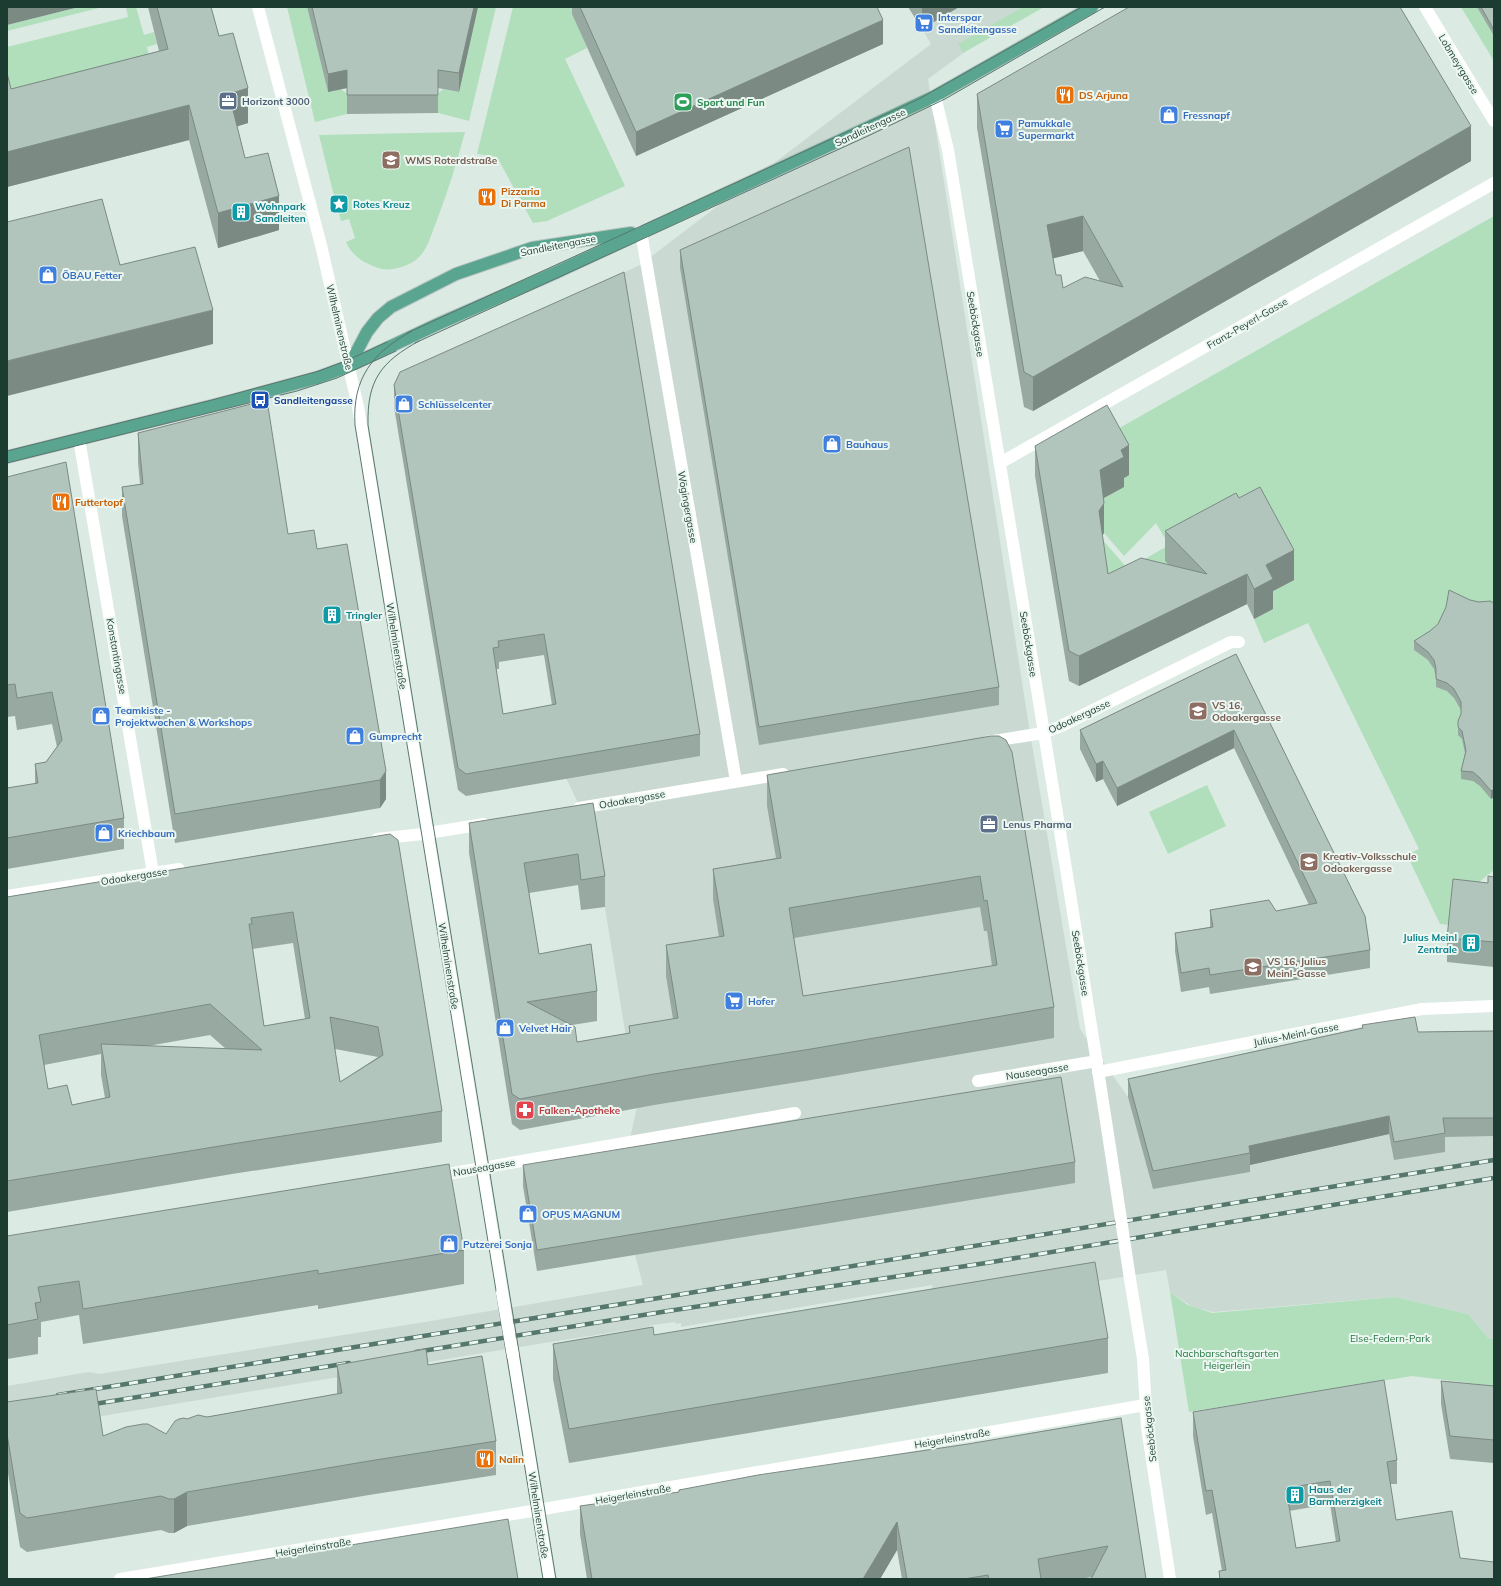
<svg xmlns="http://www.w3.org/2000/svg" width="1501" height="1586" viewBox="0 0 1501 1586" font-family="Mulish,sans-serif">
	<rect width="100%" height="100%" fill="#dbeae3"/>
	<path fill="#cadad2" d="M909,7h117l-98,72 101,648 51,302 48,68 366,-48v290h-5l-21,-25 -73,-17 -182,15 -20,-5 -23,-15 -4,-22 -229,37 -5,-22 -251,42v-4l-5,1 -1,-2 -23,3 -4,2 -98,15 -454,75 -89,18v-49l82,-14 10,2 326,-52 218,-37 -8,-30 -12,-85 14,-63 -8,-51 -36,-222 -27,-56 -26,-147 -106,17 -28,-172 60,-128 174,-83 291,-221z"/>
	<path fill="#b1dfbc" d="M79,7h24l-96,24v-6z
		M126,7h10l8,28 10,-3 3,12 -10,3 8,35 -148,23v-58l121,-30z
		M287,7h20l21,85 13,-3 6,5v20l-32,8z
		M478,7h18l-27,114 -31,-8v-19l5,-5 16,3z
		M513,7h75l-15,7 14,34 -22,11 60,127 -78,35 -14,2 -36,-66 -20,-3z
		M1023,7h21l-81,46 -5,-9z
		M1461,7h33v54z
		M465,132c-8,30 -17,59 -28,88 -5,12 -9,29 -19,38 -10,9 -28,14 -40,10 -14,-5 -26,-12 -32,-26l9,-4 -6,-19 -8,2 -3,-11 5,-2 -3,-9 -5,1 -16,-65z
		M1494,216v654l-41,33 -3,22 -10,-1 -33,-69 12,-6 -111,-226 -44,20 -10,-24 19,-10 -87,-29 -53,-14 36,-21 -13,-22 -32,33 -20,-23 -5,-32 25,-14 -17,-52z
		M1101,538l39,45 -36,-11z
		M1207,785l19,41 -58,28 -19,-42z
		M1170,1292l18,13 24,8 183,-16 73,17 21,25h5v47l-82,-10 -223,36z"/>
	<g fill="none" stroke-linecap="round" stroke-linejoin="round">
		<defs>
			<path id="major" d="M349,366l18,-34 11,-14 13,-11 65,-33 76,-26 99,-15
				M7,457l224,-56 85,-23 33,-12 89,-42 119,-52 378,-176 157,-89"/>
		</defs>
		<use href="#major" stroke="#bbc4c1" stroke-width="14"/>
		<path stroke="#fff" stroke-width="12" d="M258,7l63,238 37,162 144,886
			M1425,7l69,114
			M935,96l13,54c57,347 116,694 169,1043
			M641,232l95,549
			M79,439l74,434
			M1000,463l494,-280
			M987,742l56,-9 16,-6 172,-85h8
			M579,808l204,-34
			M377,839l45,-5 62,-10
			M7,896l172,-27
			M1098,1072l324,-63 72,-3
			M978,1081l119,-20
			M436,1176l359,-63
			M1130,1279l13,80 4,68 23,152
			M513,1356l36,223
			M120,1579l418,-69 607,-105"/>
		<use href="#major" stroke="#5aa58f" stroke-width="12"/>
		<path stroke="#56776d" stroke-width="1" d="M412,331c-39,21 -60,47 -57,94l188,1154
			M407,333l512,-234 163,-92
			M419,341c-38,21 -52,39 -51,84l188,1154
			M415,343l455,-208 75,-36 160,-92
			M7,451l205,-51 107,-29 29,-11 39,-18
			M7,463l290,-72 40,-13 59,-27"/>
		<defs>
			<path id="rail" d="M416,1352l252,-41 318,-48 508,-85
				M58,1395l607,-98 829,-137
				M88,1405l261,-42"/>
		</defs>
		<use href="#rail" stroke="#56776d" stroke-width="4.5"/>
		<use href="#rail" stroke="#ecf7f1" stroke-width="3" stroke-dasharray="9" stroke-linecap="butt"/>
		<path stroke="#fff" stroke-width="12" d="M1117,1193l13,86
			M502,1293l11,63"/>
	</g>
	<path fill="#98a9a2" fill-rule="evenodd" d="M148,7h63l8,29 29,87 -11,3 8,32 34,72 -61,18 -29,-108 -182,47v-114l4,16 148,-38z
		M307,7h171l-19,85 -21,-4v25l-91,1v-26l-19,4z
		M572,7h305l6,37 -247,112 -64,-142z
		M908,7h51l-37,22z
		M1477,7h17v29z
		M977,94l494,67 -438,250 -9,-4 -47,-279zM1083,251l17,30 -37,7 -7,-13 -3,-17z
		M680,250l319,437v18l-240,40 -79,-477z
		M394,385l306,349v22l-234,40 -8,-6 -64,-383zM544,655l8,50 -49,9 -7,-45h3v-7z
		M138,433l150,101 29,15 69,250 -6,9 -205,35 -53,-327v-29l18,-3 -2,-22z
		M1035,446l94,29 -5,3v9l-20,11v35l-2,3 6,38 61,-9 -4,-4v-30l74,-33 55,82 -21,11v18l-19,10 -7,-15 -168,82 -10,-5 -34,-205z
		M7,477l117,341v31l-117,20v-81l28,-4v-20l11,-2 11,-15 -5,-23 -35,6 -2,-14 -8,1z
		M1470,600l9,2 15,1 -3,196 -11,-13 -7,-5 -12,-2v-8l4,-18 -3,-14 -4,-4v-14l3,-7v-4l-7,-12 -7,-7 -11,-4v-10l-2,-8 -6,-9 -14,-10v-9l16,-10z
		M1236,654l134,296v18l-160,26 -1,-7 -28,5 -6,-41v-18l35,-6v-17l66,1 33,-6 -75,-157 -117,58 -14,-27 -7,3 -16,-33v-19z
		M991,736l63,271v31l-243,42 -157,25 -134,25 -8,-6 -43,-271v-30l124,-20 12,73v31l-24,3 -3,-25 -49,8 10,61 58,37v30l-25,4 5,17 52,-9v-7l44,-7 -7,-43v-31l53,-8 -6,-38v-30l63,-11 -9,-52v-31zM980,907l4,24h3l5,35 -189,30 -9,-58z
		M390,834l52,277v31l-210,32 -225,38v-315zM293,943l12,76 -41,7 -12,-77zM210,1035l16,14 -78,-3zM335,1049l43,8 -38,25zM101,1054v21l4,23 -33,7 -24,-16 -4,-24z
		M1494,877v90l-47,-5v-24l41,-55z
		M1362,1025l56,7 76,-1v105l-49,1v15l-51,8 -5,-26 -139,31v7l-97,17 -25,-92v-18l234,-51z
		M1075,1162v21l-538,88 -14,-85v-21z
		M7,1236l457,14v34l-146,25v-4l-235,39 -4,-29 -38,7v15h-3v17l-31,5z
		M654,1335l454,3v35l-539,90 -16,-84v-35z
		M337,1365h91l68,76v34l-127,20 -182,31 -13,7h-5l-8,-3 -134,22 -7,-5 -13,-80v-65l96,34 63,-2 21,-15 20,-2 130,-23z
		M1441,1381l53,5v77l-44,-4 -9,-55z
		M1193,1412l204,48v24h-7l6,36 98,59h-275v-8h3l-10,-58 -6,2 -13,-79zM1330,1504l6,38 -40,6 -7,-37z
		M1121,1418l25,161 -54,-2 -13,2h-177l-5,-29 -17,29h-293l-7,-45v-28l99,-14v-2l289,-46z"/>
	<path fill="#7c8a84" d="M7,7h72l-72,18z
		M474,7h4l-19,85v-19z
		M922,7h37l-37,22z
		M883,20v24l-247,112v-24z
		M347,70v18l-19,4v-18z
		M248,88v35l-19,6v-35z
		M189,105v35l-182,47v-35z
		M1471,126v35l-438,250v-34z
		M279,196v34l-61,18v-35z
		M1083,216v35l-36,9v-35z
		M213,310v34l-206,52v-35z
		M1129,445v30l-5,3v9l-24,13v-30l21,-20z
		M1104,503v30l-5,8v-30z
		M1294,550v30l-21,11v18l-19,10v-30l12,-24z
		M1247,574v30l-168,82v-30z
		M1234,730v18l-117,58v-18z
		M1103,761v18l-7,3v-18z
		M386,771v28l-6,9v-28z
		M1494,789v8l-3,2v-8z
		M1389,1116v18l-139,31v-12l-1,-7z
		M187,1492v34l-13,7v-34z
		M897,1522v28l-17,29h-17z"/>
	<path fill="#b1c5bc" stroke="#7c8a84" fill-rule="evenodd" d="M157,7h54l8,29 14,-3 15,55 -19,6 16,64 23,-5 11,43 -61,17 -29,-108 -182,47v-79l4,16 157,-40z
		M312,7h162l-15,66 -21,-3v25h-91v-25l-19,4z
		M580,7h297l6,13 -247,112z
		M1129,7h271l71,119 -438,251 -9,-5 -47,-278zM1083,216l40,71 -38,-10 -22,11 -2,-13h-5l-9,-50z
		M1481,7h13v23z
		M909,147l90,540 -240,40 -79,-477z
		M102,199l18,66 75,-18 18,63 -206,51v-139z
		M624,272l76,462 -234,40 -8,-6 -64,-383 6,-13zM544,634l12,70 -53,10 -10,-66 6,-1 -1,-6z
		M267,400l21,134 26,-4 3,19 30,-5 39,227 -6,9 -205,34 -53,-327 21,-3 -5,-51z
		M1107,405l22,40 -8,5 3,7 -24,13 4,33 -5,8 9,63 33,-16 66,16 -42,-43 71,-38 3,5 21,-11 34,63 -28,15 7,14 -19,10 -7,-15 -168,82 -10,-5 -34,-205z
		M66,462l58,356 -117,20v-50l31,-5 -3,-19 11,-2 16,-22 -10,-48 -35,6 -2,-14 -8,1v-208z
		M1449,590l21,10 9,2 11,-1 4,2v186l-3,2 -11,-13 -7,-6 -12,-1 5,-20 -4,-20 -4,-4v-6l3,-7v-12l-7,-13 -7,-6 -11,-4v-10l-2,-9 -6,-8 -14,-11 16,-10 8,-7 8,-17z
		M1236,654l129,262 5,34 -160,25 -1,-7 -28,5 -6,-40 38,-6 -3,-17 59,-10 7,11 41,-8 -83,-173 -117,58 -14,-27 -7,3 -16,-34z
		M991,736h8l7,4 6,12 42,255 -243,42 -157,25 -134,25 -8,-5 -43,-271 124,-20 12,73 -24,4 -3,-26 -54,9 15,91 52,-10 6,47 -70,11 48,25 2,15 53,-9 -1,-7 49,-8 -12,-73 58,-9 -11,-67 68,-11 -14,-83zM980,876l4,25 3,-1 10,65 -194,31 -14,-88z
		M390,834l8,6 44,271 -210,33 -225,37v-284zM293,912l17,106 -46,8 -15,-102h3l-1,-6zM210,1004l52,46 -161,-6 9,53 -38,8 -5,-20 -19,4 -9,-54zM330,1017l48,10 5,28 -43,27z
		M1488,876l6,1v65l-47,-4 6,-59 35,4z
		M1415,1017l3,15 76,-1v87h-51l2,15 -51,9 -5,-26 -140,30 1,7 -97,18 -25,-92 235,-51 -1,-3z
		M1061,1077l14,85 -538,88 -14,-85z
		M449,1164l15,86 -146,24v-4l-235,39 -4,-28 -41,6 3,15 -6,1 3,16 -31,6v-89z
		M1095,1262l13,76 -539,91 -16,-85 100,-17 1,8z
		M426,1349l2,16 54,-9 14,85 -127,20 -182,31 -13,7h-5l-8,-3 -134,22 -7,-5 -13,-79v-32l89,-13 7,47 23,-9 17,-3h5l18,10 9,-13 4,-2 5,-1 3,1 11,-4 9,2 135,-24 -5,-28z
		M1384,1380l13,80 -10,2 9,58 56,-9 8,47 34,4v17h-274l-1,-8 7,-1 -14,-80 -6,1 -13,-79zM1330,1481l10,60 -44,7 -10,-60z
		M1441,1381l53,5v54l-44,-4z
		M1121,1418l25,161h-55l17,-33 -70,13 3,20h-52l-1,-4 -24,4h-57l-10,-57 -34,57h-271l-12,-73 99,-14v-2l79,-15 210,-31z
		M508,1519l10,60h-373z"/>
	<defs>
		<symbol id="supermarket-square" viewBox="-11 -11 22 22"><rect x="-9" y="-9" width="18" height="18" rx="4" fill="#3f7fe0" stroke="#ecf7f1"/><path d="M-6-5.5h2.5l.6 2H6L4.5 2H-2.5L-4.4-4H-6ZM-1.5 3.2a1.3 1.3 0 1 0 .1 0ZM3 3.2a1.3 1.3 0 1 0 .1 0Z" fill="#fff"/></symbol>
		<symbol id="restaurant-square" viewBox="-11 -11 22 22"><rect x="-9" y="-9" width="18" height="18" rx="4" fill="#e8710a" stroke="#ecf7f1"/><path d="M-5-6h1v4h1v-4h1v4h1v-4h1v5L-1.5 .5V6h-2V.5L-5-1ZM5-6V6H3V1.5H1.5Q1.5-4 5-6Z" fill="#fff"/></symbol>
		<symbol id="office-square" viewBox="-11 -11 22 22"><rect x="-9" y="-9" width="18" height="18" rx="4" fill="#5c6f8a" stroke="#ecf7f1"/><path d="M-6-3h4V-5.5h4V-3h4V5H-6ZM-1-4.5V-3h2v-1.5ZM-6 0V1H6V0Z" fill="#fff"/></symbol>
		<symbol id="stadium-square" viewBox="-11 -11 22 22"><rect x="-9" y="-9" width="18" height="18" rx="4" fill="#2e9e5b" stroke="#ecf7f1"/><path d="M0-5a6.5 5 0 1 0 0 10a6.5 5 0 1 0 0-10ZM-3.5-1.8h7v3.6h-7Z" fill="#fff"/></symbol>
		<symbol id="shop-square" viewBox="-11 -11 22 22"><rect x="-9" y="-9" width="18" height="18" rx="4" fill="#3f7fe0" stroke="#ecf7f1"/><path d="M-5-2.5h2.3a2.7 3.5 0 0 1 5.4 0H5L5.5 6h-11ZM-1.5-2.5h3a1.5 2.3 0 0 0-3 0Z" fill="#fff"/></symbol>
		<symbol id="school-square" viewBox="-11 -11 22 22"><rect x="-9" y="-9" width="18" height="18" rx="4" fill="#8d6e63" stroke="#ecf7f1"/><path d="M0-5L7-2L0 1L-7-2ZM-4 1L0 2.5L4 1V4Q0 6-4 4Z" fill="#fff"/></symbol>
		<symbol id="sight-square" viewBox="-11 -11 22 22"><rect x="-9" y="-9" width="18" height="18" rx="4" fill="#0f9aa8" stroke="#ecf7f1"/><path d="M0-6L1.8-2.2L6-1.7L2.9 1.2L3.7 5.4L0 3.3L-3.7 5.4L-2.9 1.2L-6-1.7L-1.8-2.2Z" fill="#fff"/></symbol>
		<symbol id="building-square" viewBox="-11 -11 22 22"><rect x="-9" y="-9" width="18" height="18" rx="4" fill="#0f9aa8" stroke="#ecf7f1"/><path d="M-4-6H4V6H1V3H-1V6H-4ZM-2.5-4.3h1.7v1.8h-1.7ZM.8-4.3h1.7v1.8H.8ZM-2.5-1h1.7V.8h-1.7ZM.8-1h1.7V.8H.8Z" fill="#fff"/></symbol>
		<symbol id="bus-square" viewBox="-11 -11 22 22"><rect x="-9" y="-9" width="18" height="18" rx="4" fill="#1a4fb4" stroke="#ecf7f1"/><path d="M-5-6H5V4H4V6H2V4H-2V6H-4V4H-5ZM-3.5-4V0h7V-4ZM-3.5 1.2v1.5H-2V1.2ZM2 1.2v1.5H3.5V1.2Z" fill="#fff"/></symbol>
		<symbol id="pharmacy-square" viewBox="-11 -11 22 22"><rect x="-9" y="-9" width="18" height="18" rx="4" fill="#e0444e" stroke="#ecf7f1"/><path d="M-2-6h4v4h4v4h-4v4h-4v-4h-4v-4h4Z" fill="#fff"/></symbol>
	</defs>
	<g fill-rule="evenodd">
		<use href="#supermarket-square" x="913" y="12" width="22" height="22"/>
		<use href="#restaurant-square" x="1054" y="84" width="22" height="22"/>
		<use href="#office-square" x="217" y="90" width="22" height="22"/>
		<use href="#stadium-square" x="672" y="91" width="22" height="22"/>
		<use href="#shop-square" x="1158" y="104" width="22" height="22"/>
		<use href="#supermarket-square" x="993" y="118" width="22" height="22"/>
		<use href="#school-square" x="380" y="149" width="22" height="22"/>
		<use href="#restaurant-square" x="476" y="186" width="22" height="22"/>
		<use href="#sight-square" x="328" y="193" width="22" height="22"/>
		<use href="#building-square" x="230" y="201" width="22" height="22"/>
		<use href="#shop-square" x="37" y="264" width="22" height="22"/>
		<use href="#bus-square" x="249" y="389" width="22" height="22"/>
		<use href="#shop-square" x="393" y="393" width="22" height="22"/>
		<use href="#shop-square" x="821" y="433" width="22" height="22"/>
		<use href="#restaurant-square" x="50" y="491" width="22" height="22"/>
		<use href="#building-square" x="321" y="604" width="22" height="22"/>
		<use href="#school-square" x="1187" y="700" width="22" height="22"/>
		<use href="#shop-square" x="90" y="705" width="22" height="22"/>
		<use href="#shop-square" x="344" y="725" width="22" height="22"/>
		<use href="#office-square" x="978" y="813" width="22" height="22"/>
		<use href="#shop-square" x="93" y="822" width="22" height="22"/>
		<use href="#school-square" x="1298" y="851" width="22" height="22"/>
		<use href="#building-square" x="1460" y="932" width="22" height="22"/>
		<use href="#school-square" x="1242" y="956" width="22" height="22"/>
		<use href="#supermarket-square" x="723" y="990" width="22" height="22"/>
		<use href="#shop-square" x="494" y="1017" width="22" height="22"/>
		<use href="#pharmacy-square" x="514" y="1099" width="22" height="22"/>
		<use href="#shop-square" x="517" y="1203" width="22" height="22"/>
		<use href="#shop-square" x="438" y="1233" width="22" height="22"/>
		<use href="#restaurant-square" x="474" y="1448" width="22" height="22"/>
		<use href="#building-square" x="1284" y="1484" width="22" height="22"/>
	</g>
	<g text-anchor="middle" stroke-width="4" stroke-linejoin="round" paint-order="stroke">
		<g font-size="10" font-weight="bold" fill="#366cbe" stroke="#ecf7f1" text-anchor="start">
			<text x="938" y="21">Interspar<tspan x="938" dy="12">Sandleitengasse</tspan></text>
			<text x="1183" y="119">Fressnapf</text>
			<text x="1018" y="127">Pamukkale<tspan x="1018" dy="12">Supermarkt</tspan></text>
			<text x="62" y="279">ÖBAU Fetter</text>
			<text x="418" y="408">Schlüsselcenter</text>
			<text x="846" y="448">Bauhaus</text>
			<text x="115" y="714">Teamkiste -<tspan x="115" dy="12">Projektwochen &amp; Workshops</tspan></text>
			<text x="369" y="740">Gumprecht</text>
			<text x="118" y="837">Kriechbaum</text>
			<text x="748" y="1005">Hofer</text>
			<text x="519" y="1032">Velvet Hair</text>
			<text x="542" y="1218">OPUS MAGNUM</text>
			<text x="463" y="1248">Putzerei Sonja</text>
		</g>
		<g font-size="10" fill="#1c3b31" stroke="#ecf7f1">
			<text transform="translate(1459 64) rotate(59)" y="4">Lobmeyrgasse</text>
			<text transform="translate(870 127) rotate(-25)" y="4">Sandleitengasse</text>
			<text transform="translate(558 245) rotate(-11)" y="4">Sandleitengasse</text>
			<text transform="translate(1247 323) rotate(-30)" y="4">Franz-Peyerl-Gasse</text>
			<text transform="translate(976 324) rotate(81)" y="4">Seeböckgasse</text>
			<text transform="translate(340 327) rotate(77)" y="4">Wilhelminenstraße</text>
			<text transform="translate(688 507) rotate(80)" y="4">Wögingergasse</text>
			<text transform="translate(1029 644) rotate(81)" y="4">Seeböckgasse</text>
			<text transform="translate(397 646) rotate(81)" y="4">Wilhelminenstraße</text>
			<text transform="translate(117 656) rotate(80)" y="4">Konstantingasse</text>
			<text transform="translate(1079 716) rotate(-25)" y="4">Odoakergasse</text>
			<text transform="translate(632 799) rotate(-10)" y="4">Odoakergasse</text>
			<text transform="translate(134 876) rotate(-9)" y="4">Odoakergasse</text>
			<text transform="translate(1081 963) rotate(81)" y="4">Seeböckgasse</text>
			<text transform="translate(449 966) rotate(81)" y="4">Wilhelminenstraße</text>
			<text transform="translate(1296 1034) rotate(-11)" y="4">Julius-Meinl-Gasse</text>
			<text transform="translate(1037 1071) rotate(-9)" y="4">Nauseagasse</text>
			<text transform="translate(484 1167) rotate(-10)" y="4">Nauseagasse</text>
			<text transform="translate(1149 1429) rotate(-96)" y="4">Seeböckgasse</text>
			<text transform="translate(952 1438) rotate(-10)" y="4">Heigerleinstraße</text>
			<text transform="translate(633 1494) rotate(-10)" y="4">Heigerleinstraße</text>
			<text transform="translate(539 1515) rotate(81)" y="4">Wilhelminenstraße</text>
			<text transform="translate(313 1547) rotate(-9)" y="4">Heigerleinstraße</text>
		</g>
		<g font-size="10" font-weight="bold" fill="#c56008" stroke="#ecf7f1" text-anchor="start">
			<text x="1079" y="99">DS Arjuna</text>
			<text x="501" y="195">Pizzaria<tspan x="501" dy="12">Di Parma</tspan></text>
			<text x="75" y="506">Futtertopf</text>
			<text x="499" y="1463">Nalin</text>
		</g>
		<g font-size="10" font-weight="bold" fill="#4e5e75" stroke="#ecf7f1" text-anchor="start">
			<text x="242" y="105">Horizont 3000</text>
			<text x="1003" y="828">Lenus Pharma</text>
		</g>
		<g font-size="10" font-weight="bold" fill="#27864d" stroke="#ecf7f1" text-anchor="start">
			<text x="697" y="106">Sport und Fun</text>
		</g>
		<g font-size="10" font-weight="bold" fill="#785e54" stroke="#ecf7f1" text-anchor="start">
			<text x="405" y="164">WMS Roterdstraße</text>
			<text x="1212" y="709">VS 16,<tspan x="1212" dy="12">Odoakergasse</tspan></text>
			<text x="1323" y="860">Kreativ-Volksschule<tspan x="1323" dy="12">Odoakergasse</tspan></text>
			<text x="1267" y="965">VS 16, Julius<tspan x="1267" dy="12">Meinl-Gasse</tspan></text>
		</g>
		<g font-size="10" font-weight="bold" fill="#0d838f" stroke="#ecf7f1" text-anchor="start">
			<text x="353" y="208">Rotes Kreuz</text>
			<text x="255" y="210">Wohnpark<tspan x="255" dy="12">Sandleiten</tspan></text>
			<text x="346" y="619">Tringler</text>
			<text x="1457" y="941" text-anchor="end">Julius Meinl<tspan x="1457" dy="12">Zentrale</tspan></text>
			<text x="1309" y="1493">Haus der<tspan x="1309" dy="12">Barmherzigkeit</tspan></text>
		</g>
		<g font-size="10" font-weight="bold" fill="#164399" stroke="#ecf7f1" text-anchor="start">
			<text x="274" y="404">Sandleitengasse</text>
		</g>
		<g font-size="10" font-weight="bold" fill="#be3a42" stroke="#ecf7f1" text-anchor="start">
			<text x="539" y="1114">Falken-Apotheke</text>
		</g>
		<g font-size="10" fill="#22763f" stroke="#ecf7f1">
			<text x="1390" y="1342">Else-Federn-Park</text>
			<text x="1227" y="1357">Nachbarschaftsgarten<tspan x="1227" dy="12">Heigerlein</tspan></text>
		</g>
	</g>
	<rect width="1501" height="1586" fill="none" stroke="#1c3b31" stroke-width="16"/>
</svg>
